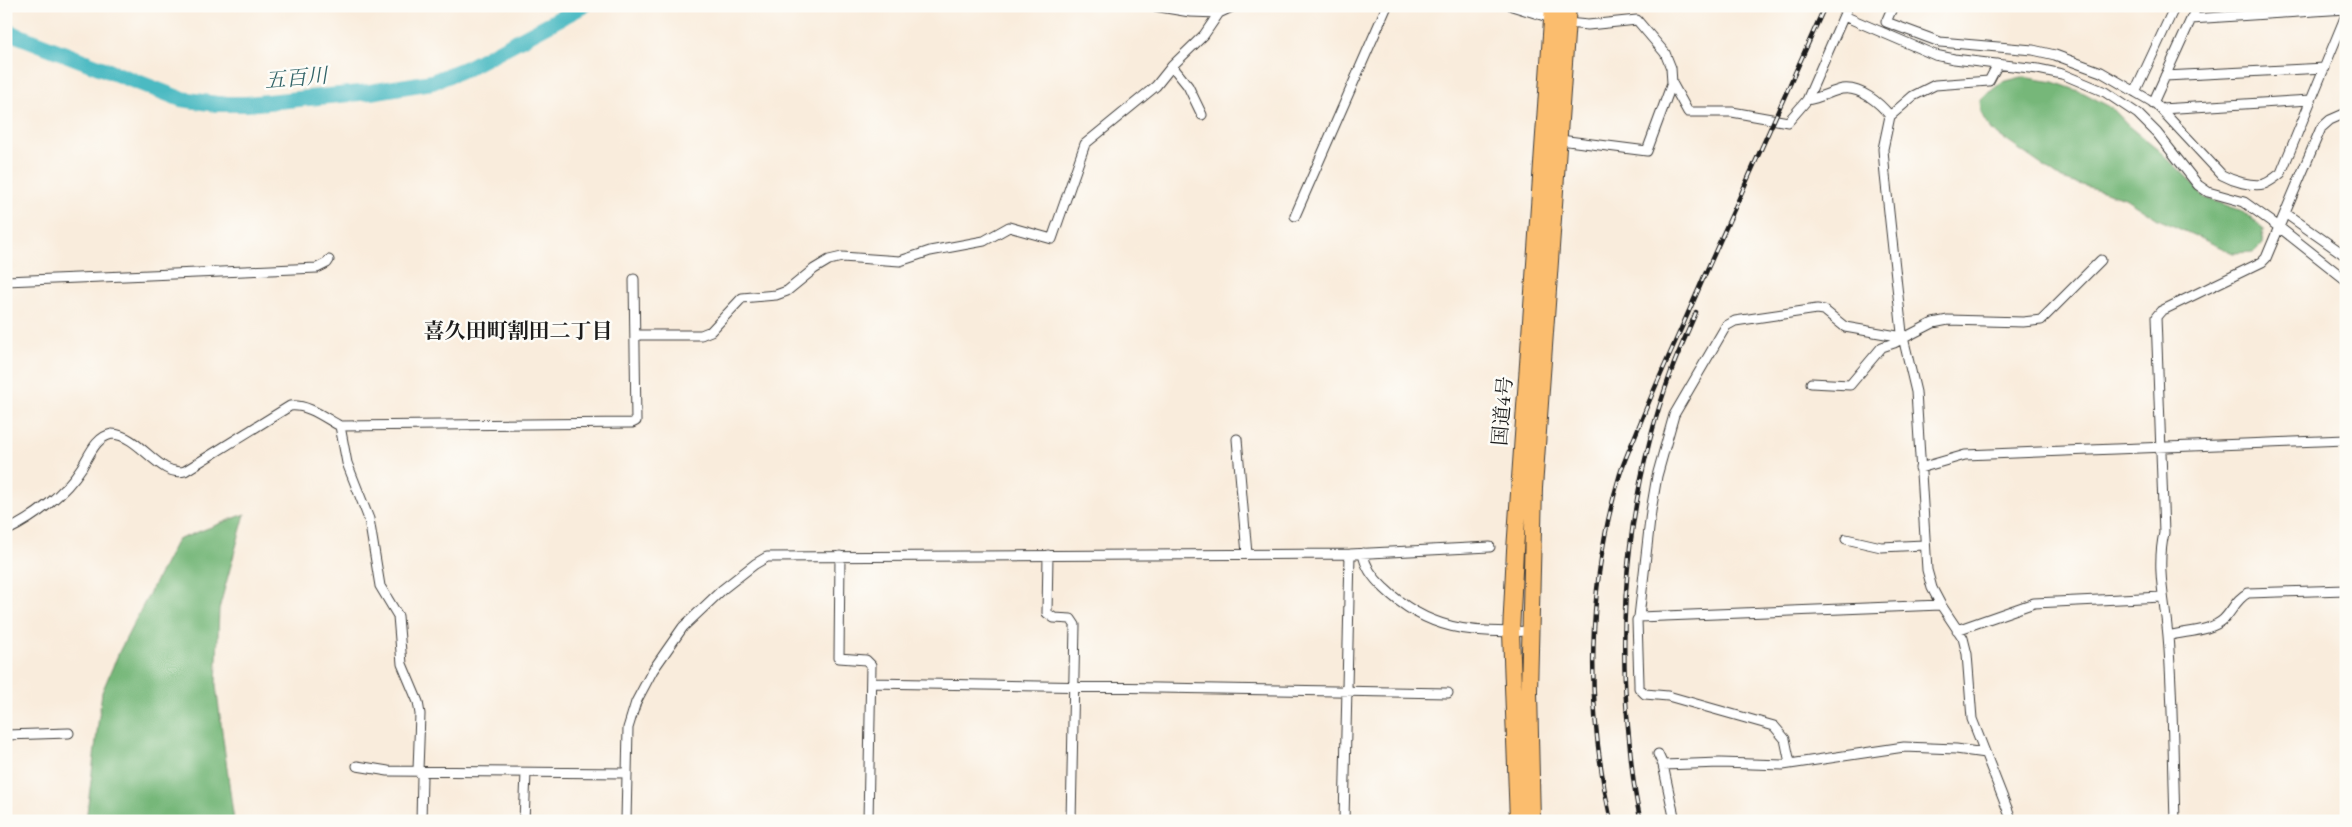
<svg xmlns="http://www.w3.org/2000/svg" width="2352" height="827" viewBox="0 0 2352 827" font-family="'EB Garamond','Noto Serif JP',serif">
	<rect width="100%" height="100%" fill="#fdfcf7"/>
	<filter id="ink" filterUnits="userSpaceOnUse"><feTurbulence type="fractalNoise" baseFrequency=".02" numOctaves="2"/><feDisplacementMap in="SourceGraphic" scale="10" xChannelSelector="R" yChannelSelector="G"/><feConvolveMatrix kernelMatrix="1 2 1 2 8 2 1 2 1" color-interpolation-filters="sRGB"/></filter>
	<filter id="wash" filterUnits="userSpaceOnUse"><feTurbulence type="fractalNoise" baseFrequency=".0096" numOctaves="4" result="noise"/><feDisplacementMap in="SourceGraphic" scale="20" xChannelSelector="R" yChannelSelector="G"/><feGaussianBlur stdDeviation="1.12" result="paint"/><feColorMatrix in="noise" values="0 0 0 0 0 0 0 0 0 0 0 0 0 0 0 0 0 1.4 0 .05"/><feComposite in="paint" operator="in"/></filter>
	<g filter="url(#wash)">
		<rect width="100%" height="100%" fill="#f9ecdc"/>
		<path fill="#76b779" stroke="#496a4a" d="M2022,77l32,5 30,11 28,15 20,21 26,21 27,25 20,23 35,12 23,18 -1,16 -8,8 -21,1 -75,-34 -33,-21 -63,-19 -71,-49 -10,-18 -1,-12 22,-18z
			M245,514l-26,95 -3,77 18,135h-148l16,-129 18,-42 57,-110z"/>
		<g fill="none" stroke-linecap="round" stroke-linejoin="round">
			<path stroke="#4bbac2" stroke-width="16" d="M6,31l175,68 36,5h30l123,-12 62,-10 35,-14 116,-62"/>
		</g>
	</g>
	<g filter="url(#ink)">
		<g fill="none" stroke-linecap="round" stroke-linejoin="round">
			<defs>
				<path id="street" d="M1154,6l36,6 29,1 15,-7
					M1512,6l55,17 21,2 49,-5 28,33 6,15 1,15 16,29h44l56,10 19,-22c13,-2 23,-8 35,-11 18,-3 38,14 48,27l-7,33 2,26 17,158 14,59 11,178 5,18 9,17 22,33 4,16 5,65 40,102
					M1893,6l-7,16 54,20 93,8 22,5 46,17 55,32 66,71c11,6 30,12 42,9 6,-2 12,-7 17,-11l65,-158
					M1844,16l91,39 19,4 84,10 24,5 43,18 33,22 19,19 41,52 10,7 36,10 35,25 42,-99 9,-8 16,-7
					M2191,19l155,-10
					M1172,66l16,20 14,29
					M2165,76l160,-8
					M2135,92l40,-86
					M1807,100l41,-94
					M2153,103l44,-97
					M2161,109l150,-9
					M1890,116l23,-20 22,-11 54,-4 9,-17
					M1560,140l87,11 25,-68
					M2285,213l61,43
					M1295,216l92,-210
					M6,281l311,-13 10,-5 2,-3
					M635,335h66l10,-4 31,-33 34,-3 11,-4 27,-22 15,-9 13,-3 58,4 30,-10 54,-10 25,-14 43,12 33,-95 71,-58 16,-20 32,-31 15,-22
					M1811,383l39,2 32,-38 12,-4 39,-20 15,-3 75,2 18,-2 60,-60
					M340,426l7,37 22,56 11,67 18,30 4,48 16,38 2,12 -2,56 4,6 -1,45
					M1237,439l10,115
					M1920,468l45,-13 381,-15
					M6,531c29,-14 59,-37 76,-64 8,-13 14,-30 30,-33 28,1 47,44 73,37l105,-65c18,-2 35,12 50,20l292,-3 4,-2 -2,-142
					M1846,539l35,8 43,-2
					M1363,553c2,14 11,26 21,35 43,42 89,46 146,43
					M1048,555l-1,58 7,5 17,1 4,6 -4,196
					M840,556l-1,102 27,2 5,5 -3,156
					M1639,617l12,-106 6,-35 17,-61 52,-89 9,-5 82,-12 7,1 21,17 58,10
					M1957,630l77,-27 129,-6
					M2168,636c17,-5 42,-4 56,-17 8,-8 13,-21 24,-26l98,-3
					M871,683l577,10
					M6,735l63,-2
					M1658,754l5,11 12,56
					M1790,763l-5,-24 -11,-13 -106,-30 -23,-2 -6,-6v-4l-2,-64 2,-3 302,-12
					M1663,765l57,-2 63,2 121,-18 52,2 29,4
					M357,766l31,5 239,2
					M524,821l2,-48
					M626,821l2,-93 8,-26 17,-32 30,-43 40,-38 32,-25 12,-7 583,-3 140,-7
					M1344,821l6,-267
					M2175,821c-2,-62 -2,-124 -7,-185 -3,-35 -12,-68 -4,-103l-8,-216 5,-6 101,-49 4,-4 13,-31 67,53"/>
				<path id="highway" d="M1518,821l-7,-189 4,-82 38,-544
					M1532,821l-3,-129 5,-204 34,-482"/>
			</defs>
			<use href="#street" stroke="#3d3b39" stroke-width="11"/>
			<use href="#highway" stroke="#3d3b39" stroke-width="18"/>
			<use href="#street" stroke="#fff" stroke-width="9"/>
			<use href="#highway" stroke="#fbbd6e" stroke-width="16"/>
			<defs>
				<path id="rail" d="M1611,821c-26,-113 -24,-236 9,-347 5,-16 13,-32 19,-48 20,-50 43,-98 64,-147 41,-91 81,-182 122,-273
					M1641,821c-8,-31 -10,-63 -13,-94 -11,-120 2,-242 43,-355 7,-20 17,-40 25,-60"/>
			</defs>
			<use href="#rail" stroke="#1c1c1c" stroke-width="4.5"/>
			<use href="#rail" stroke="#fdfcf7" stroke-width="2.5" stroke-dasharray="8" stroke-linecap="butt"/>
		</g>
	</g>
	<g text-anchor="middle" stroke-width="5" stroke-linejoin="round" paint-order="stroke">
		<g font-size="20" fill="#1c1c1c" stroke="#fdfcf7">
			<text transform="translate(1502 411) rotate(-85)" y="7">国道4号</text>
		</g>
		<g font-size="21" font-style="italic" fill="#316367" stroke="#fdfcf7">
			<text transform="translate(296 78) rotate(-5)" y="7">五百川</text>
		</g>
		<g font-size="21" font-weight="bold" fill="#1c1c1c" stroke="#fdfcf7">
			<text x="518" y="338">喜久田町割田二丁目</text>
		</g>
	</g>
	<rect width="2352" height="827" fill="none" stroke="#fdfcf7" stroke-width="25"/>
</svg>
